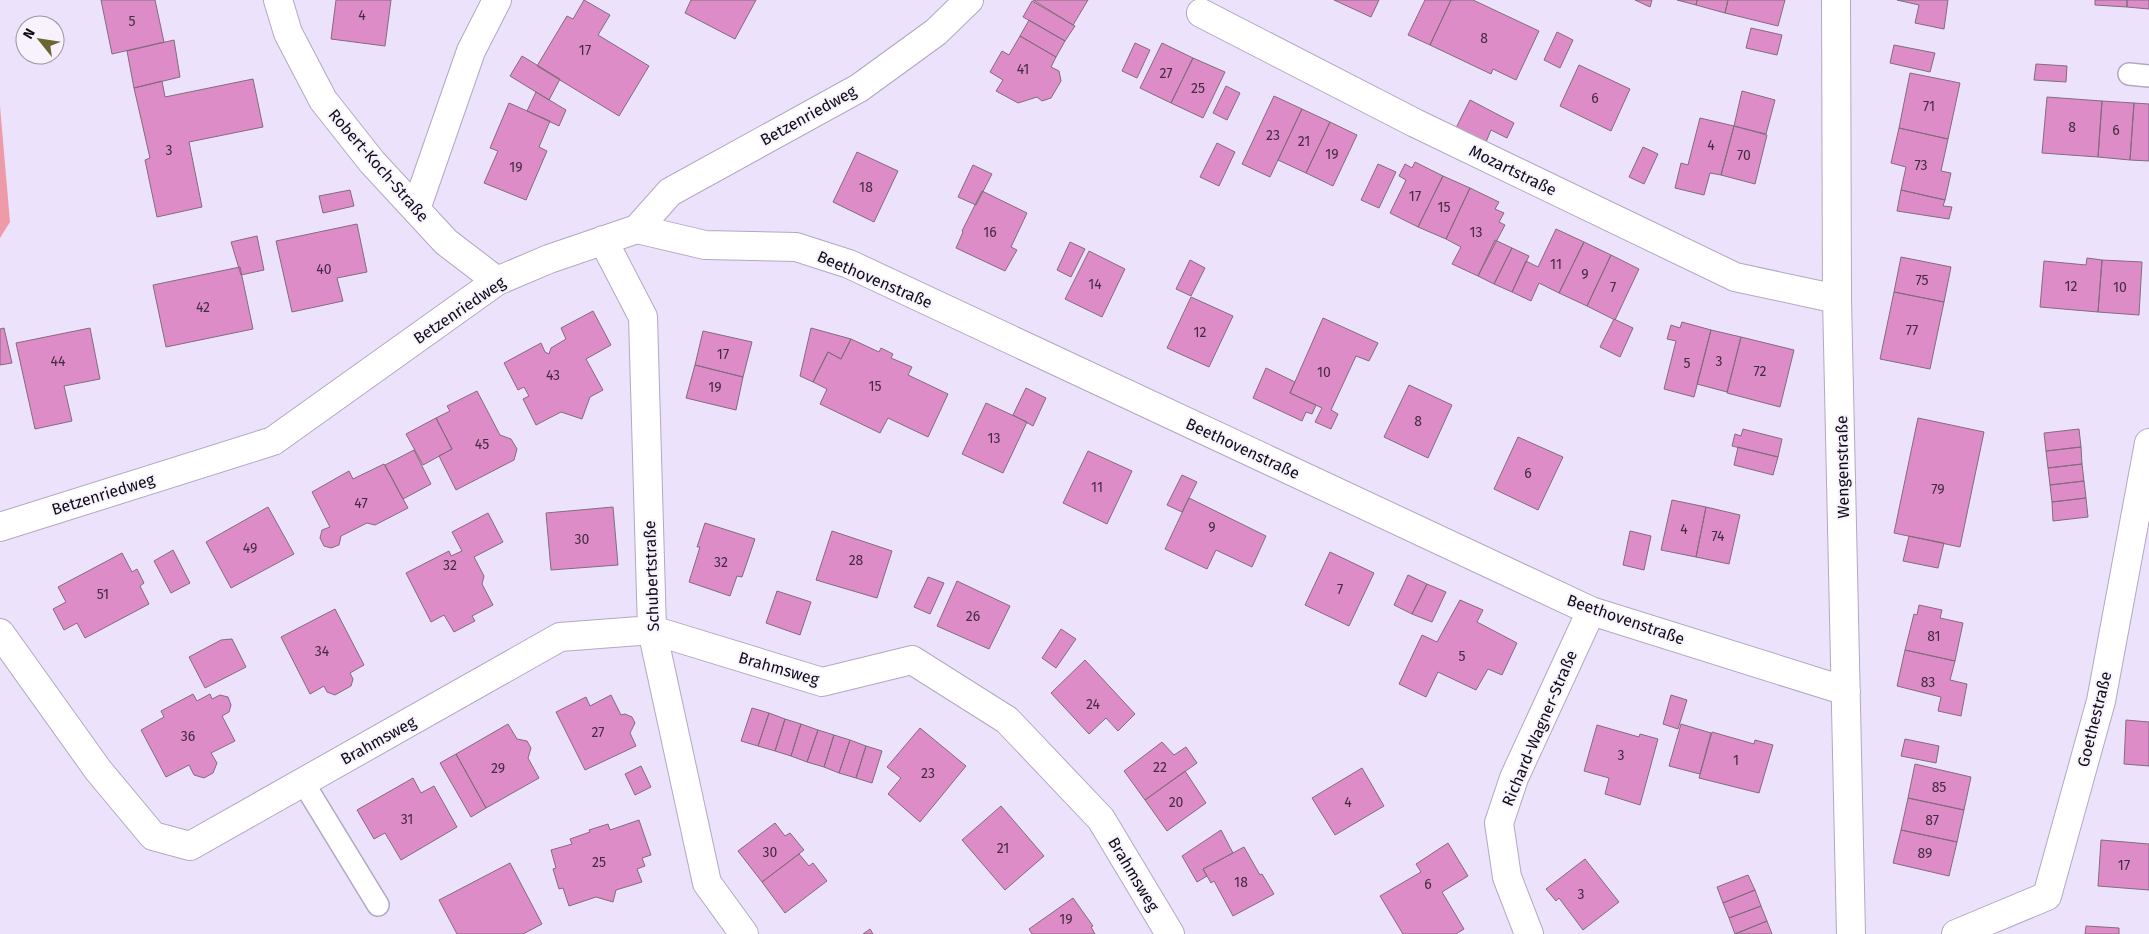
<svg xmlns="http://www.w3.org/2000/svg" width="2149" height="934" viewBox="0 0 2149 934" font-family="'Fira Sans',sans-serif">
	<rect width="100%" height="100%" fill="#ede2fc"/>
	<path fill="#ed9ba9" d="M0,106l10,116 -10,16z"/>
	<path fill="#dd8cc8" stroke="#826c7c" d="M101,0h54l9,42 -52,12z
		M336,0h55l-6,46 -54,-7z
		M584,0l26,15 -12,20 51,31 -30,50 -82,-50 30,-50 6,3z
		M691,0h65l-21,39 -50,-26z
		M1033,0h55l-15,25z
		M1334,0h45l-8,17z
		M1425,0h26l-21,45 -22,-10z
		M1451,0h22l66,31 -23,49 -23,-11 -2,5 -61,-29z
		M1635,0h17l-2,7z
		M1677,0h20l-1,5z
		M1697,0h31l-3,13 -29,-8z
		M1728,0h57l-7,26 -53,-13z
		M1897,0h51l-4,29 -29,-6 4,-18z
		M2095,0h32v7l-32,-2z
		M2127,0h22v9l-22,-2z
		M1032,1l43,25 -10,15 -42,-24z
		M1029,20l36,21 -9,16 -36,-21z
		M1751,28l31,7 -5,20 -31,-7z
		M1557,32l16,8 -13,28 -16,-8z
		M1020,36l36,21 -5,10 8,4 2,10 -10,17 -9,3 -5,-4 -19,6 -22,-12 7,-11 -13,-8 12,-21 7,4z
		M174,40l6,37 -46,11 -7,-37z
		M1135,43l15,7 -13,28 -15,-7z
		M1162,43l31,15 -22,45 -31,-15z
		M1894,45l41,8 -5,19 -40,-9z
		M522,56l38,23 -11,21 -39,-24z
		M1193,58l32,14 -22,46 -32,-15z
		M2036,64l31,2 -1,16 -32,-2z
		M1579,65l51,24 -19,42 -51,-25z
		M1910,73l50,10 -12,56 -49,-11z
		M253,79l10,48 -74,15 13,65 -45,10 -12,-57 5,-2 -16,-70 28,-7 3,16z
		M1226,86l14,7 -13,27 -14,-7z
		M1742,91l33,9 -9,34 -32,-8z
		M536,92l30,18 -7,16 -32,-15z
		M1274,96l28,13 -32,68 -28,-13z
		M2047,97l55,4 -4,56 -56,-4z
		M1470,100l44,23 -7,15 -16,-8 -5,12 -30,-14z
		M2102,101l32,2 -4,57 -32,-3z
		M509,103l41,18 -11,26 8,4 -21,49 -42,-17 14,-32 -8,-3z
		M2134,103l15,1v57l-19,-1z
		M1302,109l28,13 -24,51 -28,-13z
		M1700,118l34,8 -13,49 -11,-2 -6,22 -29,-7 6,-25 7,2z
		M1330,122l27,13 -24,51 -27,-13z
		M1734,126l33,9 -12,49 -34,-9z
		M1899,128l49,11 -7,32 10,2 -6,27 -44,-10 5,-23 -15,-4z
		M1217,143l18,9 -16,34 -19,-9z
		M1643,147l15,7 -14,30 -15,-7z
		M857,152l41,19 -24,51 -41,-20z
		M1415,162l28,14 -25,51 -28,-14 16,-33 -7,-4 6,-12 7,4z
		M1378,164l18,8 -17,36 -18,-8z
		M973,165l19,9 -16,31 -18,-8z
		M1443,176l27,12 -24,51 -28,-12z
		M1470,188l29,14 -4,7 9,4 -5,9 6,3 -27,51 -26,-12 9,-17 -15,-8z
		M350,190l4,16 -31,7 -4,-17z
		M1901,190l44,10 -2,6 9,1 -3,12 -52,-8z
		M982,191l45,22 -16,34 6,3 -12,21 -49,-23 7,-16 -1,-1z
		M357,224l10,48 -30,6 6,23 -51,11 -16,-71z
		M1556,229l28,13 -25,51 -20,-10 -8,18 -19,-9 14,-31 12,6z
		M257,236l7,34 -23,5 -10,-33z
		M1495,240l17,8 -18,36 -16,-8z
		M1070,242l15,7 -14,28 -14,-7z
		M1584,242l27,13 -24,51 -28,-13z
		M1512,248l17,8 -17,36 -18,-8z
		M1089,251l36,18 -23,48 -37,-18z
		M1611,255l28,14 -24,51 -28,-14z
		M1901,257l50,10 -7,35 -50,-10z
		M2087,258l15,2 -4,52 -58,-5 4,-46 42,4z
		M1190,260l15,8 -14,28 -15,-7z
		M2102,260l40,2 -3,53 -41,-3z
		M240,267l13,62 -87,18 -13,-62z
		M1894,292l50,10 -14,67 -50,-10z
		M1191,297l42,19 -24,51 -42,-19z
		M593,311l18,34 -25,14 17,31 -13,7 -8,22 -21,-7 -25,13 -13,-26 6,-3 -5,-9 -6,3 -14,-27 37,-20 4,9 4,2 2,-6 15,-9 -5,-11z
		M1323,318l55,25 -9,18 -13,-5 -25,54 7,4 -7,15 -16,-7 7,-14 -32,-15z
		M1614,319l19,9 -13,29 -20,-10z
		M1682,322l29,8 -17,67 -30,-8 12,-48 -9,-2 4,-14 9,3z
		M4,328l8,35 -12,2v-36z
		M90,328l10,51 -36,7 8,35 -37,8 -19,-86z
		M811,328l40,11 -10,20 -13,-7 -15,30 -13,-6z
		M1711,330l30,7 -14,55 -30,-8z
		M703,331l49,11 -9,35 -48,-12z
		M1741,337l53,13 -14,57 -53,-14z
		M851,339l28,13 2,-4 12,6 -2,4 21,9 -4,8 40,19 -20,43 -40,-19 -8,15 -60,-29 7,-15 -14,-7 15,-30 13,7z
		M695,365l48,12 -7,33 -50,-12z
		M1266,368l29,14 -5,11 26,12 -4,9 -6,-2 -4,9 -49,-23z
		M1409,385l43,20 -24,53 -44,-21z
		M1026,388l20,10 -13,28 -20,-11z
		M477,391l23,44 11,4 6,10 -3,11 -58,30 -17,-34 13,-7 -16,-31 14,-7 -3,-5z
		M986,403l41,19 -24,51 -41,-19z
		M436,418l16,31 -29,16 -17,-31z
		M1918,418l66,14 -24,115 -66,-14z
		M1743,429l39,10 -4,18 -46,-11 3,-12 6,2z
		M2079,429l2,18 -35,4 -2,-18z
		M1518,437l45,20 -25,53 -44,-21z
		M1738,447l40,10 -5,18 -39,-10z
		M2081,447l1,17 -34,4 -2,-17z
		M414,450l17,34 -28,15 -18,-34z
		M1088,451l44,20 -25,53 -44,-21z
		M384,464l24,44 -33,17 -8,-2 -26,13 -2,9 -8,3 -7,-2 -4,-8 2,-8 8,-3 -18,-35 37,-21 4,8z
		M2082,464l2,17 -34,4 -2,-17z
		M1182,475l15,7 -15,30 -15,-7z
		M2084,481l2,17 -34,4 -2,-17z
		M1189,498l77,38 -14,31 -36,-17 -9,19 -42,-20z
		M2086,498l2,19 -35,4 -1,-19z
		M1672,500l34,7 -10,50 -35,-7z
		M268,507l26,47 -63,34 -25,-46z
		M613,507l5,58 -67,5 -5,-57z
		M1706,507l34,8 -11,49 -33,-7z
		M488,513l15,29 -29,15 10,19 -2,8 11,21 -21,11 3,5 -21,11 -10,-17 -13,7 -25,-49 43,-22 2,5 11,-5 -10,-19z
		M705,523l50,16 -13,38 -5,-1 -7,20 -41,-14 11,-35h-3z
		M832,531l60,20 -15,47 -61,-18z
		M1630,531l21,5 -7,34 -21,-5z
		M1909,536l35,7 -6,25 -35,-7z
		M173,550l17,33 -19,10 -17,-32z
		M1330,552l44,21 -25,53 -44,-21z
		M122,553l10,19 5,-3 7,14 -4,3 9,18 -64,34 -8,-15 -13,7 -11,-21 13,-7 -8,-15z
		M1408,575l19,9 -15,30 -18,-9z
		M928,577l16,6 -14,31 -16,-7z
		M957,581l53,25 -21,43 -52,-23z
		M1427,584l19,8 -14,30 -20,-8z
		M777,591l34,11 -11,33 -34,-12z
		M1460,600l23,10 -6,12 40,21 -15,32 -14,-6 -12,21 -38,-18 -12,25 -27,-13 23,-49 15,7z
		M1919,605l23,5 -2,8 23,5 -8,38 -50,-11 9,-36 3,1z
		M335,609l29,56 -14,8 3,6 -2,7 -16,9 -8,-3 -3,-6 -14,8 -29,-57z
		M1061,629l15,10 -20,29 -14,-10z
		M232,639l14,28 -41,21 -16,-31 32,-17z
		M1905,650l50,11 -5,19 17,4 -6,32 -23,-5 3,-14 -44,-11z
		M1085,660l50,54 -17,17 -12,-13 -17,16 -38,-41z
		M193,694l4,7 13,-7 2,5 8,-4 8,2 3,8 -2,7 -7,4 13,25 -24,12 6,10 -4,10 -9,5 -10,-3 -5,-10 -23,12 -25,-47 23,-13 -3,-6z
		M611,695l10,20 4,-1 7,3 3,6 -5,10 6,13 -51,24 -29,-58 30,-15 4,9z
		M1671,695l16,5 -9,29 -15,-5z
		M752,708l17,5 -11,33 -17,-5z
		M769,713l16,6 -10,32 -17,-5z
		M785,719l16,5 -10,32 -16,-5z
		M2126,720l23,2v44l-25,-2z
		M508,724l9,15 10,2 4,7 -3,10 11,20 -53,30 -30,-54z
		M801,724l17,6 -11,32 -16,-6z
		M1681,724l30,9 -11,41 -31,-8z
		M1597,725l42,12 1,-3 18,5 -18,66 -35,-11 4,-16 -25,-7z
		M920,728l46,38 -46,56 -32,-28 13,-16 -14,-11z
		M818,730l16,5 -10,32 -17,-5z
		M1712,732l42,12 1,-4 18,5 -14,48 -60,-15z
		M834,735l16,5 -11,33 -15,-6z
		M1905,739l34,7 -3,17 -35,-7z
		M850,740l16,6 -10,32 -17,-5z
		M1162,742l12,13 12,-8 11,16 -52,37 -21,-29z
		M866,746l16,5 -10,32 -16,-5z
		M456,754l30,54 -15,9 -31,-54z
		M1915,764l56,13 -7,33 -56,-12z
		M641,766l10,21 -16,8 -10,-21z
		M1362,768l22,38 -49,29 -23,-37z
		M1185,771l21,32 -39,28 -22,-31z
		M413,778l8,15 13,-7 23,41 -56,33 -16,-27 -11,6 -17,-29z
		M1908,798l56,12 -7,32 -56,-12z
		M1001,806l43,50 -39,34 -43,-50z
		M639,820l12,35 -9,3 3,8 -8,3 5,13 -26,8 -3,12 -17,-5 -27,9 -6,-18 -4,1 -6,-20 3,-1 -5,-18 21,-6 -2,-5 20,-7 -1,-2 19,-6 2,6z
		M775,823l10,13 5,-3 14,17 -42,32 -24,-31z
		M1221,830l12,23 -30,16 4,7 -10,6 -15,-26z
		M1901,830l56,12 -8,34 -56,-13z
		M2101,840l48,4v46l-51,-4z
		M1448,843l20,33 -26,16 22,37 -8,5h-53l-23,-38 41,-24 -5,-8z
		M1244,847l16,28 2,-1 12,20 -41,22 -19,-35 -3,2 -8,-14z
		M799,854l10,12 4,-3 14,18 -42,32 -23,-31z
		M1585,859l34,43 -36,28 -24,-32 -3,3 -10,-12z
		M510,863l32,61 -19,10h-66l-18,-34z
		M1748,875l7,15 -32,13 -6,-16z
		M1755,890l6,16 -32,12 -6,-15z
		M1073,898l20,28 -2,1 4,7h-63l-3,-5z
		M1761,906l6,15 -32,13 -6,-16z
		M1767,921l5,13h-37z
		M2086,926l33,2v6h-34z
		M870,929l3,5h-10z"/>
	<g fill="none" stroke-linecap="round" stroke-linejoin="round">
		<defs>
			<path id="lane" d="M2129,74l20,2
				M303,782l75,123"/>
			<path id="street" d="M278,0l10,33 35,67 49,62 74,80 51,39
				M1836,0l1,299 14,635
				M1201,13l214,110 320,154 102,22
				M416,209l55,-158 26,-51
				M637,229l68,16 91,2 53,17 742,347 255,80
				M603,240l40,77 9,313 55,253 37,51
				M0,527l273,-86 224,-160 52,-22 88,-30 33,-37 189,-104 77,-56 33,-32
				M0,633l98,137 55,66 37,10 370,-209 92,-7 170,52 90,-22 95,60 94,99 69,115
				M1529,934l-22,-57 -8,-54 15,-45 77,-167
				M1956,934l91,-38 54,-195 48,-258"/>
		</defs>
		<use href="#lane" stroke="#b3a8c1" stroke-width="24"/>
		<use href="#street" stroke="#b3a8c1" stroke-width="30"/>
		<use href="#lane" stroke="#fff" stroke-width="21"/>
		<use href="#street" stroke="#fff" stroke-width="28"/>
	</g>
	<g text-anchor="middle" stroke-width="4" stroke-linejoin="round" paint-order="stroke">
		<g font-size="14" fill="#432c42">
			<text x="362" y="20">4</text>
			<text x="132" y="26">5</text>
			<text x="1484" y="43">8</text>
			<text x="585" y="55">17</text>
			<text x="1023" y="74">41</text>
			<text x="1166" y="78">27</text>
			<text x="1198" y="93">25</text>
			<text x="1595" y="103">6</text>
			<text x="1929" y="111">71</text>
			<text x="2072" y="132">8</text>
			<text x="2116" y="135">6</text>
			<text x="1273" y="140">23</text>
			<text x="1304" y="146">21</text>
			<text x="1711" y="150">4</text>
			<text x="169" y="155">3</text>
			<text x="1332" y="159">19</text>
			<text x="1744" y="160">70</text>
			<text x="1921" y="170">73</text>
			<text x="516" y="172">19</text>
			<text x="866" y="192">18</text>
			<text x="1415" y="201">17</text>
			<text x="1444" y="212">15</text>
			<text x="990" y="237">16</text>
			<text x="1476" y="237">13</text>
			<text x="1556" y="269">11</text>
			<text x="324" y="274">40</text>
			<text x="1585" y="279">9</text>
			<text x="1922" y="285">75</text>
			<text x="1095" y="289">14</text>
			<text x="2071" y="291">12</text>
			<text x="1613" y="292">7</text>
			<text x="2120" y="292">10</text>
			<text x="203" y="312">42</text>
			<text x="1912" y="335">77</text>
			<text x="1200" y="337">12</text>
			<text x="723" y="359">17</text>
			<text x="58" y="366">44</text>
			<text x="1719" y="366">3</text>
			<text x="1687" y="368">5</text>
			<text x="1760" y="376">72</text>
			<text x="1324" y="377">10</text>
			<text x="553" y="380">43</text>
			<text x="875" y="391">15</text>
			<text x="715" y="392">19</text>
			<text x="1418" y="426">8</text>
			<text x="994" y="443">13</text>
			<text x="482" y="449">45</text>
			<text x="1528" y="478">6</text>
			<text x="1097" y="492">11</text>
			<text x="1938" y="494">79</text>
			<text x="361" y="508">47</text>
			<text x="1212" y="532">9</text>
			<text x="1684" y="534">4</text>
			<text x="1718" y="541">74</text>
			<text x="582" y="544">30</text>
			<text x="250" y="553">49</text>
			<text x="856" y="565">28</text>
			<text x="721" y="567">32</text>
			<text x="450" y="570">32</text>
			<text x="1340" y="594">7</text>
			<text x="103" y="599">51</text>
			<text x="973" y="621">26</text>
			<text x="1934" y="641">81</text>
			<text x="322" y="656">34</text>
			<text x="1462" y="661">5</text>
			<text x="1928" y="687">83</text>
			<text x="1093" y="709">24</text>
			<text x="598" y="737">27</text>
			<text x="188" y="741">36</text>
			<text x="1621" y="760">3</text>
			<text x="1736" y="765">1</text>
			<text x="1160" y="772">22</text>
			<text x="498" y="773">29</text>
			<text x="928" y="778">23</text>
			<text x="1939" y="792">85</text>
			<text x="1176" y="807">20</text>
			<text x="1348" y="807">4</text>
			<text x="407" y="824">31</text>
			<text x="1932" y="825">87</text>
			<text x="1003" y="853">21</text>
			<text x="770" y="857">30</text>
			<text x="1925" y="858">89</text>
			<text x="599" y="867">25</text>
			<text x="2124" y="870">17</text>
			<text x="1241" y="887">18</text>
			<text x="1428" y="889">6</text>
			<text x="1581" y="899">3</text>
			<text x="1066" y="924">19</text>
		</g>
		<g font-size="16" fill="#100c15" stroke="#f7f2fd">
			<text transform="translate(808 115) rotate(-29)" y="6">Betzenriedweg</text>
			<text transform="translate(379 165) rotate(49)" y="6">Robert-Koch-Straße</text>
			<text transform="translate(1513 170) rotate(26)" y="6">Mozartstraße</text>
			<text transform="translate(875 279) rotate(23)" y="6">Beethovenstraße</text>
			<text transform="translate(459 310) rotate(-34)" y="6">Betzenriedweg</text>
			<text transform="translate(1243 448) rotate(25)" y="6">Beethovenstraße</text>
			<text transform="translate(1842 467) rotate(-91)" y="6">Wengenstraße</text>
			<text transform="translate(103 494) rotate(-17)" y="6">Betzenriedweg</text>
			<text transform="translate(651 576) rotate(-92)" y="6">Schubertstraße</text>
			<text transform="translate(1626 619) rotate(19)" y="6">Beethovenstraße</text>
			<text transform="translate(779 668) rotate(16)" y="6">Brahmsweg</text>
			<text transform="translate(2094 719) rotate(-76)" y="6">Goethestraße</text>
			<text transform="translate(1539 728) rotate(-67)" y="6">Richard-Wagner-Straße</text>
			<text transform="translate(378 740) rotate(-29)" y="6">Brahmsweg</text>
			<text transform="translate(1134 874) rotate(59)" y="6">Brahmsweg</text>
		</g>
	</g>
	<g transform="translate(40 40) rotate(300)"><circle r="24" fill="#f7f2fd" stroke="#9b96a0"/>
	<path d="M0-4L9 19L0 12L-9 19Z" fill="#6c6633"/>
	<text y="-8" font-size="14" font-weight="bold" text-anchor="middle" fill="#100c15">N</text>
	</g>
</svg>
